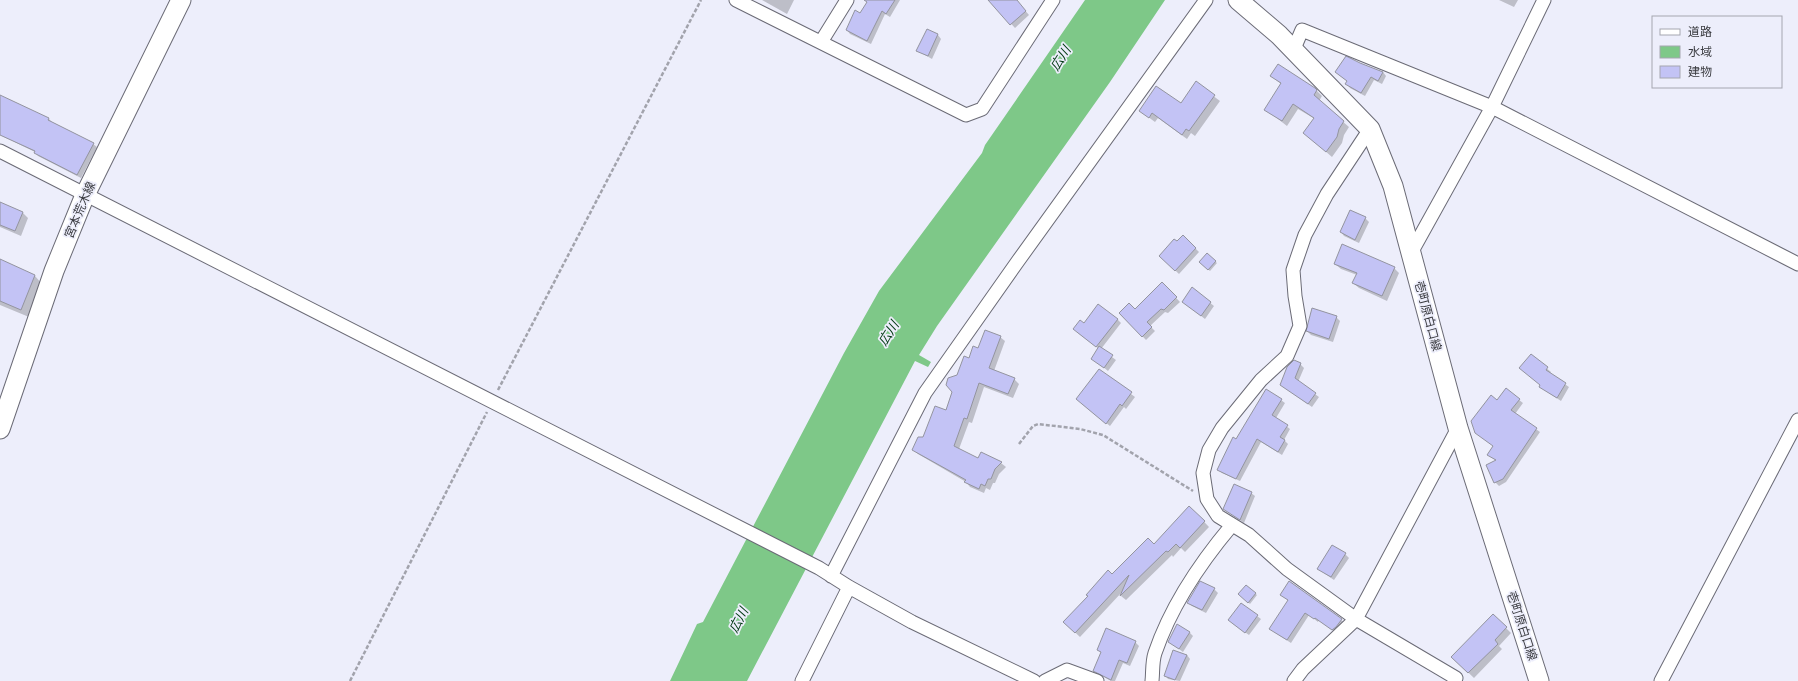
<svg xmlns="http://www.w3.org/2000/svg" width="1798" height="681" viewBox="0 0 1798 681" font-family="Poppins,'Noto Sans JP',sans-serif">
	<rect width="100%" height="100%" fill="#edeefb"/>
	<path fill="#7ec888" d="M1085,0h80l-55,82 -173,244 -18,29 12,7 -3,5 -13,-6 -168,320h-77l27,-57 6,-2 141,-269 35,-62 103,-138 3,-8z"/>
	<path fill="#0003" d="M762,0h32l-7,14z
		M869,0h31l-10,17 -5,-3 -14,30 -21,-10 -3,-4 13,-16z
		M993,0h23l13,15 -14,13 -24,-26z
		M1499,0h19l-4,7z
		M927,30l11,5 3,4 -9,20 -14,-8z
		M1346,58l37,14 3,4 -4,8 -8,-4 -9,16 -15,-8 -3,-4 1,-2 -12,-10z
		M1271,76l44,13 7,7 -3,5 30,26 -5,8 -2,8 -10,14 -22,-19 5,-19 -17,-10 -11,17 -22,-17 16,-25z
		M1196,83l24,18 -25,35 -4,-3 -4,6 -29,-21 -3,4 -15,-11 41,-6z
		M0,96l49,23 3,3 41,22 4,3 -16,31 -43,-22 -3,-4 -35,-17z
		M0,203l23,10 5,5 -7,18 -21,-9z
		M1365,218l4,4 -10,21 -15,-7 -3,-4z
		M1183,236l16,16 -20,22 -19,-18z
		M1207,255l10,8 -7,8 -10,-9z
		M0,261l35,15 7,8 -13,33 -29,-12z
		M1335,264l59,4 5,5 -12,28 -28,-13 -6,-5 4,-8 -16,-6z
		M1162,283l18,19 -12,11 -3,-1 -15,14 5,5 -9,9 -26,-27 15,-2z
		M1193,289l21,17 -9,13 -22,-17z
		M1336,317l4,4 -7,21 -22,-7 -4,-4z
		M1117,319l4,4 -20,26 15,11 -8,11 -16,-13 7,-9 -21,-16z
		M1000,337l5,4 -11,30 20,8 5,5 -6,14 -29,-11 -12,36 -3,-1 -10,27 20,11 2,-6 20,9 5,4 -7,7 -4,9h-2l-3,7 -4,-2 -2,5 -14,-6 -4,-5 -48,-28 -5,-5 33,-38 11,-35 12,-17 9,-9z
		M1531,355l20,17 -1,2 19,13 -8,14 -21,-14z
		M1300,364l4,4 -6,14 21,15 -7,10 -31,-22z
		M1099,370l36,27 -9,12 -2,-2 -14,19 -29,-23z
		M1267,390l18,13 -9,15 14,11 -6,11 4,4 -6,11 -21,-13 -21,39 -18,-8 -3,-3z
		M1506,390l17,13 -8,11 25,18 -34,50 -7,4 -4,-4 1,-21 -7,-6 5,-8 3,-45z
		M1251,493l4,3 -11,27 -20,-14z
		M1190,507l19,20 -24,25 -4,-4 -8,9 -1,-2 -46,45 -5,-4 2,-5 -43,46 -16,-15 48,-47 42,-30z
		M1345,554l4,4 -15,22 -16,-11z
		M1200,582l14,7 4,4 -12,20 -14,-7 -4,-3z
		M1246,586l11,9 -7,9 -10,-10z
		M1281,595l60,25 4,3 -9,10 -17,-13 -1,2 -9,-7 -18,28 -17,-11 15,-31z
		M1257,616l4,3 -12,16 -16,-11z
		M1506,628l5,5 -12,13 3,3 -28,29 -22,-21z
		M1189,632l4,4 -10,16 -14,-10z
		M1135,642l4,4 -9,20 -7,-3 -8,18h-4l-17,-10 8,-18 -4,-3z
		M1174,651l13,4 3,4 -10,22 -12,-2 -3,-4z"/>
	<path fill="#c3c3f5" stroke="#93949f" d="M864,0h31l-9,14 -4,-3 -15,30 -21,-11 9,-20 5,3 7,-11z
		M988,0h29l9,11 -16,14z
		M927,29l11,5 -10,22 -12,-5z
		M1346,56l14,7 23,9 -5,9 -7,-4 -10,16 -16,-9 2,-3 -12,-9z
		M1278,64l37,24 2,2 -3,5 30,26 -5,8 -2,8 -11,15 -23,-19 11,-15 -21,-14 -11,17 -18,-11 17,-27 -11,-7z
		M1196,81l19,14 -26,36 -3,-2 -4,6 -30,-22 -3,5 -10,-7 17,-25 25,17z
		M0,95l49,23 -1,2 46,23 -17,32 -43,-22 1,-2 -35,-16z
		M0,202l23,10 -8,19 -15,-6z
		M1350,210l16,7 -11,23 -15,-8z
		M1183,235l13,13 -21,23 -16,-15 15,-17 3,2z
		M1342,244l53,23 -13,29 -30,-13 5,-10 -23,-9z
		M1207,253l9,8 -8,9 -9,-8z
		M0,259l35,16 -14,35 -21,-9z
		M1162,282l15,15 -13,13 -3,-1 -14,13 5,5 -10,10 -23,-24 10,-10 6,6z
		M1192,287l19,15 -10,14 -19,-14z
		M1098,304l20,15 -22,28 -23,-18 7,-9 4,3z
		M1312,308l25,8 -8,23 -23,-8z
		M985,330l16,6 -12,32 26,10 -7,16 -29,-11 -12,36 -3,-1 -10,28 24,12 3,-6 21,10 -7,7 -4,10h-3l-3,7 -4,-2 -2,5 -15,-7 2,-2 -54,-30 6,-13h5l12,-31 11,4 6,-18 -6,-7 2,-7 9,-3 7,-19 5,2 4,-12 5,2z
		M1099,346l14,9 -9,13 -13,-9z
		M1531,354l17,13 -2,3 20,13 -9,15 -18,-11 1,-2 -21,-17z
		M1294,360l7,3 -6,15 21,15 -8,11 -28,-19 7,-18z
		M1099,369l33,23 -10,14 -2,-2 -14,20 -30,-25z
		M1506,388l14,11 -9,11 26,18 -34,51 -9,4 -8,-18 10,-5 -9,-5 6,-9 -18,-13 -4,-12 20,-26 6,5z
		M1266,389l16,10 -10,16 16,10 -8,12 5,3 -7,12 -21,-13 -21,40 -19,-9 16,-33 3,2z
		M1234,484l18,8 -12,28 -17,-11z
		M1189,506l16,15 -25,27 -4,-4 -8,8 -2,-1 -46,45 9,-21 -54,58 -12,-11 25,-26 -2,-1 22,-25 4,4 36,-36 6,6z
		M1332,545l14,8 -15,24 -14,-8z
		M1200,581l15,7 -13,22 -15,-7z
		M1289,581l53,38 -6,8 -4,3 -17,-12 -1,1 -9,-6 -18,27 -18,-11 19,-29 -8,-5z
		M1246,585l10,8 -8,10 -10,-9z
		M1241,603l17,12 -13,18 -17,-13z
		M1493,614l14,13 -12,13 3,4 -30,29 -17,-16z
		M1177,624l13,8 -11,17 -11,-7z
		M1106,628l30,13 -9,22 -8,-3 -8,20 -18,-9 8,-19 -4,-2z
		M1173,650l14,5 -12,25 -11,-4z"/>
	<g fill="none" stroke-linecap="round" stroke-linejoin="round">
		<defs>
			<path id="street" d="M736,0l230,115 16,-6 71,-109
				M821,42l26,-42
				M1293,51l9,-21 190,77 306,157
				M1370,129l-43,65 -22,41 -12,35 2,26 5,30 -13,30 -26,24 -39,48 -13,22 -6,23 4,26 11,17 31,19 38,34 69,50 100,59 -2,3
				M0,151l819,417 30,19 63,35 122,59
				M1411,253l81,-146 52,-107
				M831,576l94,-183 93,-132 188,-261
				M802,681l47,-94
				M1045,681l22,-11 30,11
				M1152,681c1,-9 0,-19 3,-28 16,-47 45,-90 77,-128
				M1294,681l9,-12 53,-50 102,-191
				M1661,681l137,-261"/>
			<path id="secondary" d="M1238,0l41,35 91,94 23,57 65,242 81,253
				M0,429l54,-158 31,-76 96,-195"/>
		</defs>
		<use href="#street" stroke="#6b6b76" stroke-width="15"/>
		<use href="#secondary" stroke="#6b6b76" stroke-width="21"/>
		<path stroke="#a2a3ac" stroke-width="2.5" stroke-dasharray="4 2" stroke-linecap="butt" d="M498,390l203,-390
			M1019,444l14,-18 5,-2 42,5 23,6 90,56
			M350,681l137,-269"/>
		<use href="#street" stroke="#fff" stroke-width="13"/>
		<use href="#secondary" stroke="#fff" stroke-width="19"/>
	</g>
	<g text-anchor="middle" stroke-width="3.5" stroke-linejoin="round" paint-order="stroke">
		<g font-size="12" fill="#393a3f" stroke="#edeefb">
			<text transform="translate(80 210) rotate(-67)" y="4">宮本荒木線</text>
			<text transform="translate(1428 316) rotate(75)" y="4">壱町原白口線</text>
			<text transform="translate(1522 626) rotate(72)" y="4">壱町原白口線</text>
		</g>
		<g font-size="13" font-style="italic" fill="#003911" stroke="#edeefb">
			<text transform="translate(1060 58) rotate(-58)" y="5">広川</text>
			<text transform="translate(888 333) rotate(-58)" y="5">広川</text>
			<text transform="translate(738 620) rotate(-63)" y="5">広川</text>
		</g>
	</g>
	<rect x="1652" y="16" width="130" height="72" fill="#edeefb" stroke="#a5a6b0"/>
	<rect x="1660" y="29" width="20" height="6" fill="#ffffff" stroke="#a5a6b0"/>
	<text x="1688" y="36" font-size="12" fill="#393a3f">道路</text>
	<rect x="1660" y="46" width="20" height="12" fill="#7ec888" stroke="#a5a6b0"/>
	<text x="1688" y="56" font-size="12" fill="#393a3f">水域</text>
	<rect x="1660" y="66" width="20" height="12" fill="#c3c3f5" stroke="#a5a6b0"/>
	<text x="1688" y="76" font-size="12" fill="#393a3f">建物</text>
</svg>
